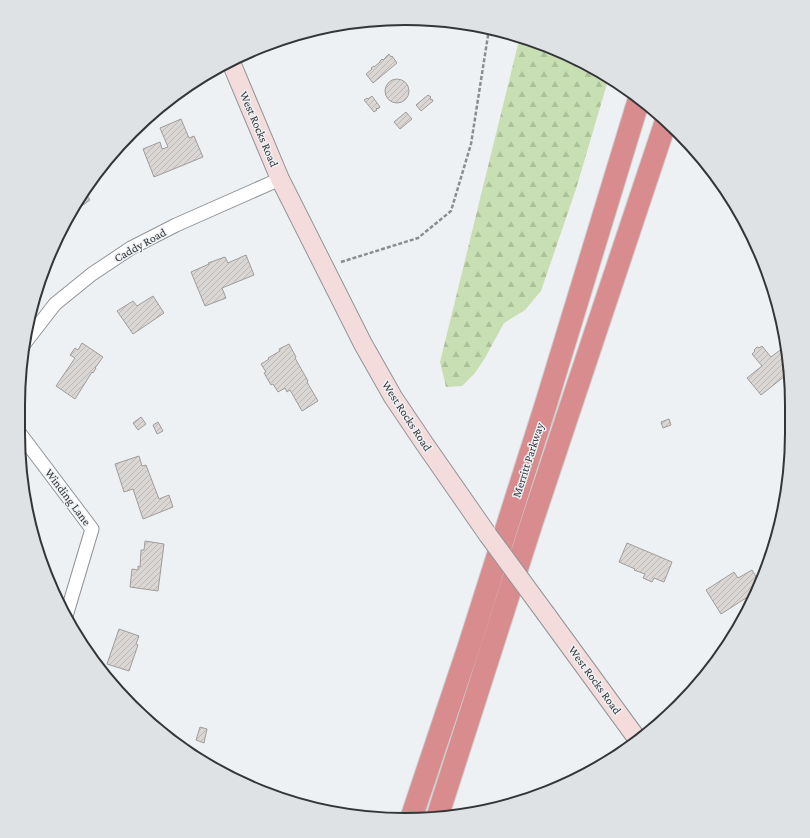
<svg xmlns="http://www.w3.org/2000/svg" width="810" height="838" viewBox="0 0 810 838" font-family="'Crimson Pro',serif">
	<defs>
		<pattern id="forest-firs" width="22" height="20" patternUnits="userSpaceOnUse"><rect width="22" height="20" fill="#c7dfb2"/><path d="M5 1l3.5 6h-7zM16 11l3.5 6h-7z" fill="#acc09a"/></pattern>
		<pattern id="building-hatch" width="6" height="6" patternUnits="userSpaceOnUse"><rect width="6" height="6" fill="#dad6d4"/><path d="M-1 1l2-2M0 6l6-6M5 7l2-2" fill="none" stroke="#bcb8b7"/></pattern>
	</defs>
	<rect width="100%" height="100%" fill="#eef1f4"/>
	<path fill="url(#forest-firs)" d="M520,36l9,2 69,32 11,7 -33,112 -35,102 -16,19 -21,13 -19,35 -10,15 -13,13 -16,1 -6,-25z"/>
	<path fill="url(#building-hatch)" stroke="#a09c9b" d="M389,54l2,3 1,-1 5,7 -24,20 -7,-9 6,-5 -1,-1 3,-2v1l6,-5v-1l2,-2 1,1z
		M385 91a12 12 0 1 1 24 0a12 12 0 1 1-24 0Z
		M428,95l3,2 -1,1 1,2 1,-1 1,2 -12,10 -5,-6z
		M372,96l8,11 -2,2 -1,-1 -1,1 1,1 -3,2 -10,-12 3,-2 1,1z
		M406,112l6,7 -12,10 -6,-7z
		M181,119l8,19 5,-2 9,21 -49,20 -11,-28 17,-7 2,7 6,-2 -8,-19z
		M84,191l6,9 -17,12 2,2 -5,4 2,3 -10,7 8,-16z
		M246,255l8,20 -32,13 4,10 -21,8 -14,-34 18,-8 -1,-1 17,-6 3,6z
		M153,296l11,17 -31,21 -16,-23 16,-10 4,5z
		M82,343l21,14 -8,11h1l-3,5 -1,-1 -17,27 -19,-13 19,-28 -5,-3 5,-7 3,2z
		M289,344l7,13 -1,1 13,23 -1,1 11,19 -16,10 -12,-21 -3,2 -2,-4 -7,4 -5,-8 -2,1 -7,-12 2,-1 -5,-8 8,-5 -1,-1 12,-7 -1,-2z
		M762,346l9,11 13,-10 2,2 4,23 -29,23 -14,-17 15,-12 -10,-12 3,-3 -1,-1 3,-3 2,1z
		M141,417l5,7 -8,6 -5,-7z
		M669,419l2,6 -8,3 -2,-6z
		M158,422l5,9 -6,3 -4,-9z
		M139,456l3,10 4,-1 13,34 10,-4 4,12 -30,12 -10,-30 -9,3 -9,-28z
		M145,541l19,3 -6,47 -28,-4 2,-18 6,1v-4l2,1 1,-17h3z
		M627,543l45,19 -8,20 -10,-4 -2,4 -9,-4 2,-4 -11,-4 1,-1 -16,-7z
		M773,548l-5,13 -4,-7z
		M752,570l8,13 -3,8 -36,23 -15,-24 28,-18 4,6z
		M119,629l20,7 -3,8 2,1 -9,26 -22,-7z
		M200,727l7,2 -3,14 -8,-3z"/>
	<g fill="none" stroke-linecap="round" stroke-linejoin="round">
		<defs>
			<path id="service" d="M639,738l10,-6"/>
			<path id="minor" d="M24,344l31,-40 37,-30 39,-26 45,-23 104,-46
				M18,431l74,98 -26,87"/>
			<path id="secondary" d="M230,60l50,119 83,165 30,53 31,46 64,92
				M546,614l92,126"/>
			<path id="motorway" d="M437,818l95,-296 134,-401
				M411,819l58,-173 77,-242 93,-305"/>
		</defs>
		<use href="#service" stroke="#919497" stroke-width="8"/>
		<use href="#minor" stroke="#919497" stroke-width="15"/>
		<use href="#secondary" stroke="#919497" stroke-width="20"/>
		<use href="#motorway" stroke="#cecfcf" stroke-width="24"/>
		<path stroke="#8b8d8f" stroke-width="2.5" stroke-dasharray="4 2" stroke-linecap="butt" d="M341,262l77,-24 33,-27 20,-67 18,-115"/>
		<use href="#service" stroke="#fff" stroke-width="6"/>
		<use href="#minor" stroke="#fff" stroke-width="13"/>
		<use href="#secondary" stroke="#f4dcdd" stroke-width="18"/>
		<use href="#motorway" stroke="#d98c8e" stroke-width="22"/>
		<defs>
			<path id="secondary-bridge" d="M488,535l58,79"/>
		</defs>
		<use href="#secondary-bridge" stroke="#919497" stroke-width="20" stroke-linecap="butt"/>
		<use href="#secondary-bridge" stroke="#f4dcdd" stroke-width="18"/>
	</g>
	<g text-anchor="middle" stroke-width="3" stroke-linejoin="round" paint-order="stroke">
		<g font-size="12" fill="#343537" stroke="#eef1f4">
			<text transform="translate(259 129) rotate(67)" y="4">West Rocks Road</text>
			<text transform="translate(140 245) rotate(-29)" y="4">Caddy Road</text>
			<text transform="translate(407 416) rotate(57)" y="4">West Rocks Road</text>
			<text transform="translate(528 460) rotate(-72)" y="4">Merritt Parkway</text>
			<text transform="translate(68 497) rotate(53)" y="4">Winding Lane</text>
			<text transform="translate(595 680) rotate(54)" y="4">West Rocks Road</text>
		</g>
	</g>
	<path d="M0 0H810V838H0ZM405 25H405A380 380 0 0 1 785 405V433A380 380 0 0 1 405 813H405A380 380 0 0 1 25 433V405A380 380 0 0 1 405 25Z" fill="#dfe2e5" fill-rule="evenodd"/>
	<path fill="none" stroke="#343537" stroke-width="2" d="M405 25H405A380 380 0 0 1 785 405V433A380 380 0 0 1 405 813H405A380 380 0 0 1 25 433V405A380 380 0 0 1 405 25Z"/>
</svg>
